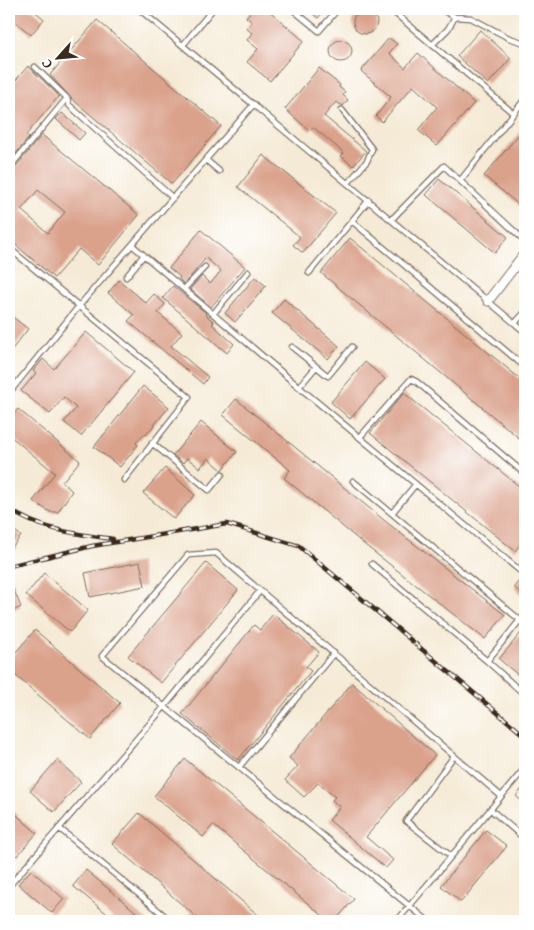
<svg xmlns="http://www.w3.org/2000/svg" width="534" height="930" viewBox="0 0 534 930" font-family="'Gentium Book Plus',serif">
	<rect width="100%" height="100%" fill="#fff"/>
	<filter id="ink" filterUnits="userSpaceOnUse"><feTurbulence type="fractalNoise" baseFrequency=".02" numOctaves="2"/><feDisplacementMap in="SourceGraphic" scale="10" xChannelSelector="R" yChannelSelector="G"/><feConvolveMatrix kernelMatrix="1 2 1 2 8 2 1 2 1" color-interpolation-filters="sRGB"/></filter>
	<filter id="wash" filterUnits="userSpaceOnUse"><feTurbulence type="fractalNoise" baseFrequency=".0096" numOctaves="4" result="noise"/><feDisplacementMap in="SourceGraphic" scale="20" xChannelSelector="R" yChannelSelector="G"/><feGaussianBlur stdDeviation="1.12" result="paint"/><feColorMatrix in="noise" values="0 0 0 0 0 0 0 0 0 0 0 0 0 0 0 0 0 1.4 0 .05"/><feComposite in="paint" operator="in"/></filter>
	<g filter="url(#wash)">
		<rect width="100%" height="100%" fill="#f5ead5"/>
		<g id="blocks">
			<path fill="#daa18b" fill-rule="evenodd" d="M9,9h23l12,10 -13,16 -22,-19z
				M253,9h14l37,32 -34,40 -23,-19 11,-13 -11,-9 5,-7 -6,-5 6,-6 -6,-5z
				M307,9h19l-8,9z
				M353 22a12 12 0 1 1 24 0a12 12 0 1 1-24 0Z
				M97,20l124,106 -49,58 -101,-86 -21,-23z
				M480,30l31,28 -23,26 -31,-28z
				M389,38l8,6 -8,9 16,15 13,-15 56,50 -37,43 -19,-16 19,-23 -24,-21 -31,36 -6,-6 15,-19 -30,-26z
				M330 51a11 11 0 1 1 22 0a11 11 0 1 1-22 0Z
				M28,66l31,30 -33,39 3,3 -20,24v-74z
				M319,68l21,17 -1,2 6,5 -2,3 5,5 -5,6 -7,-4 -12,14 42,35 -13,15 -12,-10 3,-3 -31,-26 -3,4 -25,-22z
				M62,113l23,20 -6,7 -23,-21z
				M525,127v83l-41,-34z
				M42,135l97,80 -41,50 -19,-16 -25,29 -45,-39v-67l3,-1zM38,190l27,22 -17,21 -27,-23z
				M263,155l73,58 -33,40 -10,-8 7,-8 -62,-50z
				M439,179l69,58 -13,16 -69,-58z
				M201,230l44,37 -34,40 -21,-18 12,-13 8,8 11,-13 -15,-13 -22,26 -5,-5 1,-2 -11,-9z
				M350,238l175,145v60l-204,-170z
				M255,277l11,9 -31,36 -10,-9z
				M119,280l27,23 8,-9 11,10 -7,9 24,20 -11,13 37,31 -5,7 -75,-63 6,-6 -26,-22z
				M173,286l33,27 -1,1 9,8 -2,2 22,20 -7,9 -64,-55z
				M284,299l55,47 -11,13 -56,-46z
				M9,314l19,15 -19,24z
				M86,332l48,40 -53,64 -17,-14 12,-14 -12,-11 -14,17 -29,-23 15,-18 -3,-2 10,-12 11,10z
				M365,362l20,17 -35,40 -19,-17z
				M143,386l26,21 -23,28 -2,-1 -8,9 2,2 -18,22 -26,-20z
				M404,393l121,98v47l-10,13 -145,-118z
				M236,399l149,122 120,94 -20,24 -120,-94 -81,-67 6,-8 -67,-55z
				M18,409l62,52 -18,21 10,9 -14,21h-8l-17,-11 22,-28 -46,-38v-15z
				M201,422l36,30 -15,18 -14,-12 -8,10 -13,-10 -4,5 -10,-8z
				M165,468l30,27 -21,24 -31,-26z
				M9,526l12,10 -12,15z
				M140,562l5,24 -55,11 -5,-24z
				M206,563l32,27 -77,93 -33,-27z
				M44,573l44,37 -18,22 -44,-37z
				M525,574v23l-11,-10z
				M9,579l12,28 -12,6z
				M273,614l46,38 -13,15 5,4 -73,89 -56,-46 72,-89 6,5z
				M525,628v38l-7,9 -19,-16z
				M35,630l85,73 -30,36 -81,-69v-10z
				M352,683l83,72 -69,82 27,23 -7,8 -57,-48 11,-13 -8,-7 3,-3 -17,-14 -14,14 -19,-17 13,-14 -9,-8z
				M185,759l169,140 -19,22h-6l-116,-96 -10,12 -49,-41z
				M57,760l24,22 -27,30 -24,-21z
				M525,785v19l-9,-8z
				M9,808l28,25 -20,23 -8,-7z
				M139,813l126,108h-64l-89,-77z
				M486,830l21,16 -46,56 -20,-16z
				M31,870l33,29 -12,14 -34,-29z
				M86,870l50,42 12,9h-32l-43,-35z"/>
		</g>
	</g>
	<g filter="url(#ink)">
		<use href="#blocks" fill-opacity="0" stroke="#7c6d5e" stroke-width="1"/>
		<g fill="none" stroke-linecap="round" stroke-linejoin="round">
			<defs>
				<path id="service" d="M139,9l386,323
					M292,9l27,22 19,-22
					M390,9l123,104
					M440,9l15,8 16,1 38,20 16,5
					M183,45l30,-36
					M432,45l16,-16 7,-12
					M35,67l32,31 2,7 104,93
					M342,110l30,39 -5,12 -19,22
					M206,160l13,11
					M9,168l58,-70
					M460,181l65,-82
					M392,219l52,-53 81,75
					M352,221l173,146
					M132,245l167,142 220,183 6,-8
					M9,248l180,149 -65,83
					M309,273l60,-73
					M126,277l18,-22
					M184,289l21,-22
					M213,314l35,-42
					M515,323l10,-11
					M292,347l36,29 24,-29
					M299,387l17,-20
					M9,393l70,-87 175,-202
					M360,437l51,-58 6,3 108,92
					M152,443l57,47 13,-16
					M353,481l167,139
					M392,513l24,-29
					M372,564l115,97
					M525,624l-5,-4 -33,41 38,34
					M239,767l95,-114
					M490,809l35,30
					M59,828l112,93
					M451,856l-45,-35 48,-65
					M9,886l156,-180 95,-115
					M397,921l128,-153
					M428,921l-326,-265 86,-101 28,-2 285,243"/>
				<path id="minor" d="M488,301l37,-48"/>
			</defs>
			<use href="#service" stroke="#7c6d5e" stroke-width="7"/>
			<use href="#minor" stroke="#7c6d5e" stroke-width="11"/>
			<use href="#service" stroke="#fff" stroke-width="4.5"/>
			<use href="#minor" stroke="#fff" stroke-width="9"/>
			<defs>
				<path id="rail" d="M9,509c30,21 68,25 104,30
					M9,566l83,-20 135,-22 72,22 226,190"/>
			</defs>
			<use href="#rail" stroke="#3b2a1e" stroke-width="4.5"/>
			<use href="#rail" stroke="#fff" stroke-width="2.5" stroke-dasharray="8" stroke-linecap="butt"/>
		</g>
	</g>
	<rect width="534" height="930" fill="none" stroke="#fff" stroke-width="30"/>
	<g transform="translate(58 58) rotate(243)" stroke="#ffffff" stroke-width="4" paint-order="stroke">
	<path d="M0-4L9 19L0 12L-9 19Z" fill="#3b2a1e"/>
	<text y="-8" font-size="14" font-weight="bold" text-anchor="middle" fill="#3b2a1e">С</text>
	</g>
</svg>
